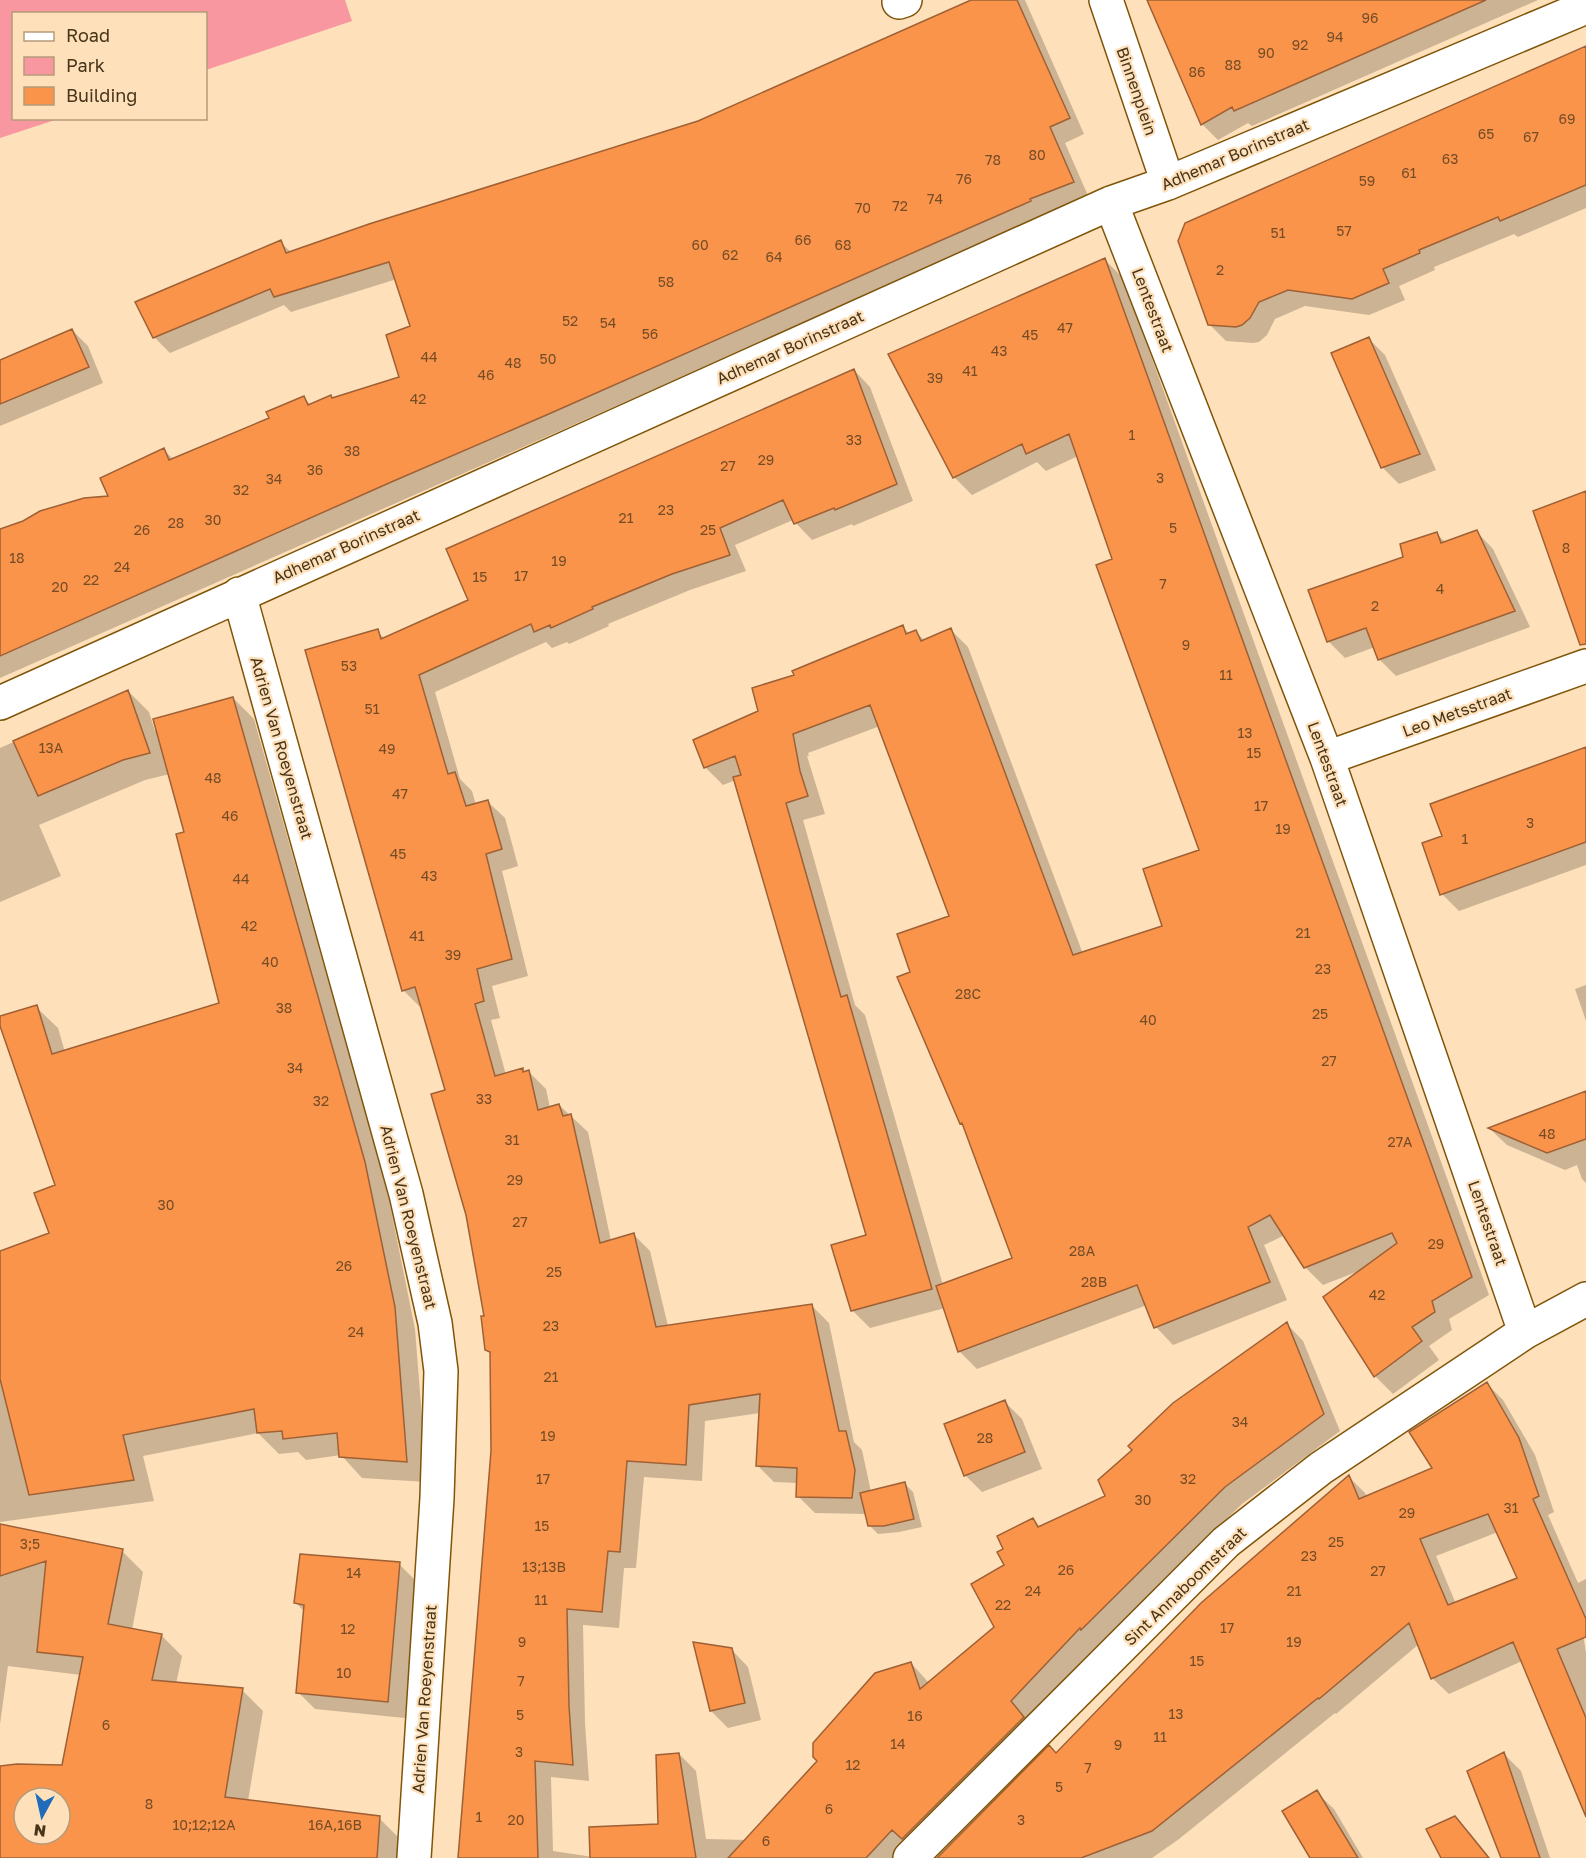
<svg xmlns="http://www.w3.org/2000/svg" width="1586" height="1858" viewBox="0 0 1586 1858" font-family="'Golos Text',sans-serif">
	<rect width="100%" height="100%" fill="#fee0ba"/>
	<path fill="#f997a1" d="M0,0h345l7,21 -146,49v-56h-192v104l44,1 -58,19z"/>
	<path fill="#0003" fill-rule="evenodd" d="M975,0h50l59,134 -19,9 24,55 -44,16 1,2 -1046,462v-148l110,-33 54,-47 9,9 98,-40 33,-21 7,7 90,-27 11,-51 -15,-48 -106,33 -7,-7 -114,48 -16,-16 126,-95 11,10 408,-129z
		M1191,0h347l-286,126 -4,-3 -30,17 -16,-16 -47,-108z
		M1586,48v160l-68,29 -4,-3 -80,33 1,3 -36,16 6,14 -36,15 -64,-9 -30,13 -8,16 -8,7 -6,1 -27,-2 -17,-17z
		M1105,260l18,18 366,1017 -40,24 3,11 -23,16 10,14 -46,34 -18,-18 -16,-105 -36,14 -18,-18 -20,-32 -21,10 23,55 -114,45 -17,-18 -9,-22 -170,64 -18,-18 -14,-43 -75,20 -18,-18 15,-74 -131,-456 -13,5 -18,-18 91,-91 106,-49 8,7 6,-2 9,9 26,-11 17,17 115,307 81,-27 37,-76 -87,-292 -36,-103 -32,15 -9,-9 -65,33 -18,-18zM880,726l71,191 -39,56 49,150 5,5 48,131 -71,26 -78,-270 -10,-10 -52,-185 22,-6 -18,-58h2l-1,-3z
		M72,330l16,16 15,37 -103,43v-64z
		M1369,339l16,16 51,115 -37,14 -17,-17z
		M854,370l16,17 43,114 -60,25 -1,-2 -40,16 -19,-20 -58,25 11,26 -56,19 -82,34 1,2 -40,18 -2,-2 -15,6 -6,-6 -111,50 25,87 12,12 4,14 12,-3 17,16 13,48 -16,5 26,105 -36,10 8,32 -9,2 15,55 16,-5 3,3 4,-1 17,17 4,19 9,-3 29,27 23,109 22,-7 17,17 18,75 144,-20 17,17 25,119 8,8 9,42 34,-8 8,8 9,35 -23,5 -21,2 -8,-8 -3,-12 -52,-1 -17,-17v-13l-24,-1 -17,-17 3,-52 -55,8 -3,60 -58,-4 -8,91h-12l-5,60 -36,-3 2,98 4,58 -38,-4 2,74 47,7h-140l33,-407 -1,-97 -5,-5 -1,-32 -40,-226 -24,-85 -2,1 -17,-17 -26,-359 8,8 85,-38z
		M1477,532l16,17 37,78 -134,49 -17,-17 -4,-12 -30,11 -17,-17 109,-107 9,9z
		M128,691l21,21 6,19 78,-33 21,21 132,466 29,144 12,153 -65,-4 -21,-23 -35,5 -8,-8 -19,2 -21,-21 -115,23 11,45 -154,21v-270l51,-18 6,-48 -57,-168 36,-11 22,21 7,24 156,-48 -35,-171 -16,-59 -25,6 -106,45 22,51 -61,26v-154z
		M1586,748v117l-127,46 -17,-17 1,-58z
		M1586,985v36l-11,-32z
		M1586,1092v91l-4,-4 -5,-14 -12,5 -58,-25 -17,-16z
		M1287,1324l16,17 37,90 -98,73 -170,167 -173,187h-285l45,-32 20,-72 17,17 10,68 41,1 164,-177 18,20 66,-56 11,-61 -1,-16 28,-31 8,9 66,-31z
		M1487,1384l16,16 32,55 19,57 -6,3 30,68 8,-4v54l-3,1 3,19v162l-64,-154 -73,33 -17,-16 -13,-34 -83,70 -1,-1 -156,126 -27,19h-213l117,-103 293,-278 16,16 2,4 68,-28zM1498,1532l21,47 -63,25 -20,-48z
		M1005,1402l17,17 20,50 -60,23 -17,-17z
		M0,1526l122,25 21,21 -11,58 29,5 21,21 -6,28 66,6 21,21 -15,90 131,17 21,21 -1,19h-399v-91h63l18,-92 -73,-9 -8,58zM24,1798h36v36h-36z
		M399,1564l17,17 -11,137 -90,-9 -17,-17 7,-80 -9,-9z
		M731,1649l17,18 13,53 -33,8 -17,-17z
		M1504,1754l17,17 29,87h-47z
		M1316,1792l18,17 29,49h-52z
		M1455,1818l15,15 20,25h-47z"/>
	<path fill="#fb944b" stroke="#9e6035" stroke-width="1.5" fill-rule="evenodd" d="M971,0h46l53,118 -20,9 24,55 -44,17 1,2 -96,42 -384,170 -162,70 -389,173v-127l23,-8 17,-10 44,-13 24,-2 -8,-18 64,-30 5,12 100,-42 -3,-6 38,-16 4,9 23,-10 1,3 67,-21 -13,-42 24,-9 -21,-64 -115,35 -4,-8 -117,49 -18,-36 146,-62 5,13 83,-29 329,-103z
		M1147,0h339l-252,111 -2,-4 -31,18z
		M1586,46v139l-86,36 -2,-4 -79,33 1,3 -37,16 6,14 -37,16 -64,-9 -29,12 -9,16 -8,7 -6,2 -28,-2 -30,-84 7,-18z
		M1105,258l367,1019 -40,24 3,11 -23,15 10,14 -48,36 -51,-80 74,-54 -5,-10 -88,35 -34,-53 -22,12 22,55 -116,46 -17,-43 -179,67 -22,-66 76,-28 -50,-135 -2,1 -63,-147 13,-5 -13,-38 52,-18 -79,-211 -77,29 7,37 8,25 -22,7 55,194 6,-2 85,294 -81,22 -20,-66 35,-10 -133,-458 8,-2 -6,-19 -31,12 -11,-28 65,-29 -6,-23 42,-13 -2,-4 111,-46 3,9 10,-4 5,11 30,-13 122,327 89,-29 -19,-57 56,-19 -103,-285 16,-6 -43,-125 -43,20 -4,-10 -69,34 -65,-124z
		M72,329l17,38 -89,37v-44z
		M1369,337l51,117 -39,14 -50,-115z
		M854,369l43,115 -62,26 -1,-2 -40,16 -11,-24 -63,28 10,27 -58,19 -80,33 1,2 -42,19 -1,-3 -16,7 -3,-8 -112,51 29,99 7,-2 11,34 22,-6 14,49 -16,5 26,105 -35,10 7,32 -9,3 20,72 28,-8v4l6,-2 9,40 21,-6 4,12 8,-2 29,129 34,-10 22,94 156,-23 27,127h7l9,39 -3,28 -56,-1 1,-29 -41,-2 4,-72 -71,11 -3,60 -59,-4 -7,91 -12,-1 -6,61 -35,-3 2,97 4,59 -38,-4 3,97h-80l33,-407 -1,-99 -5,-2 -4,-34h3l-18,-101 -35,-121 14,-4 -30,-103 -13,4 -97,-341 73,-21 3,10 87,-39 -22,-51z
		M1586,491v153l-6,1 -47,-134z
		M1477,530l38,81 -137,49 -12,-32 -39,14 -19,-52 95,-33 -3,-13 37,-12 4,11z
		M128,690l22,63 -27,7 -85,36 -25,-55z
		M233,697l132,465 30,145 12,155 -68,-5 -2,-24 -54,6 -1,-8 -25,2 -3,-24 -131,26 11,45 -105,15 -29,-116v-128l49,-18 -15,-40 21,-8 -55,-159v-10l37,-11 15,49 167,-51 -43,-169 8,-2 -31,-113z
		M1586,747v95l-146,53 -18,-52 20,-7 -12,-32z
		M1586,1091v48l-39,14 -59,-25z
		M1287,1322l37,92 -99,73 -144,143 -1,-2 -69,73 13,16 -122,122 -10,-9 -26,28h-138l89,-97 -4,-4v-14l62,-70 36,-11 9,27 74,-62 -23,-43 33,-19 -7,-13 6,-3 -6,-13 36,-18 5,9 67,-31 -7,-16 34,-30 -4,-4 45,-43z
		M1487,1382l32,56 20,58 -6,3 53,120v18l-29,12 29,69v99l-73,-175 -82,37 -22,-56 -90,76 -1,-1 -166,133 -71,27h-144l112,-113 7,8 145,-150 148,-128 10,24 73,-31 -23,-36zM1488,1514l29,64 -69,27 -28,-66z
		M1005,1400l20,52 -61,24 -20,-52z
		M905,1482l9,37 -30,7h-16l-8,-33z
		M0,1524l123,25 -15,75 54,10 -10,46 91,8 -18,109 155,19 -3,42h-377v-92l17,-2 45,1 21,-108 -46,-5 9,-91 -46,15zM24,1798h36v36h-36z
		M300,1554l100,8 -12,140 -92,-9 8,-88 -10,-2z
		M693,1642l39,6 13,55 -35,8z
		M1504,1752l36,106h-39l-34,-87z
		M679,1753l17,105h-106l-1,-31 69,-3 -2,-69z
		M1317,1790l41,68h-48l-28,-47z
		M1455,1816l34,42h-48l-15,-29z"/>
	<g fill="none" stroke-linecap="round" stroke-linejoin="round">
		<defs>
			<path id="minor" d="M1106,0l62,183
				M899,2l6,-2
				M1111,203l216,555 198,574
				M239,594l167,600 29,129 6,48 -4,127 -23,360
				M0,703l1111,-500 57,-20 418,-176
				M1327,758l259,-92
				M910,1858l316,-316 95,-74 204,-136 61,-33"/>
		</defs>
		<use href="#minor" stroke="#805509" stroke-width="36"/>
		<use href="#minor" stroke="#fff" stroke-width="33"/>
	</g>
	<g text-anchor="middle" stroke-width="4.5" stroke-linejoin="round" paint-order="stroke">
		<g font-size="14" fill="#744c26">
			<text x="1370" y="23">96</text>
			<text x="1335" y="42">94</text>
			<text x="1300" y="50">92</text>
			<text x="1266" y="58">90</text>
			<text x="1233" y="70">88</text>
			<text x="1197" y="77">86</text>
			<text x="1567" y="124">69</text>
			<text x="1486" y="139">65</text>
			<text x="1531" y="142">67</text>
			<text x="1037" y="160">80</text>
			<text x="1450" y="164">63</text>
			<text x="993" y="165">78</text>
			<text x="1409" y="178">61</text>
			<text x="964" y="184">76</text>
			<text x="1367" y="186">59</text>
			<text x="935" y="204">74</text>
			<text x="900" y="211">72</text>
			<text x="863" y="213">70</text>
			<text x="1344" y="236">57</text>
			<text x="1278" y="238">51</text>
			<text x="803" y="245">66</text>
			<text x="700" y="250">60</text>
			<text x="843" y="250">68</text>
			<text x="730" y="260">62</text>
			<text x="774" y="262">64</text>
			<text x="1220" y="275">2</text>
			<text x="666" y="287">58</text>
			<text x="570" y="326">52</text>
			<text x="608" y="328">54</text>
			<text x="1065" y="333">47</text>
			<text x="650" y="339">56</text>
			<text x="1030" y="340">45</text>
			<text x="999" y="356">43</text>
			<text x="429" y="362">44</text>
			<text x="548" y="364">50</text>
			<text x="513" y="368">48</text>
			<text x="970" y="376">41</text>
			<text x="486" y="380">46</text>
			<text x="935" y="383">39</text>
			<text x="418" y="404">42</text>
			<text x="1132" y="440">1</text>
			<text x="854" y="445">33</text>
			<text x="352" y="456">38</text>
			<text x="766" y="465">29</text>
			<text x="728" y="471">27</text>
			<text x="315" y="475">36</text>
			<text x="1160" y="483">3</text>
			<text x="274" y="484">34</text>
			<text x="241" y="495">32</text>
			<text x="666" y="515">23</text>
			<text x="626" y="523">21</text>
			<text x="213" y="525">30</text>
			<text x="176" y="528">28</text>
			<text x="1173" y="533">5</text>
			<text x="142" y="535">26</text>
			<text x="708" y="535">25</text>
			<text x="1566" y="553">8</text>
			<text x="17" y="563">18</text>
			<text x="559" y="566">19</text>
			<text x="122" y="572">24</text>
			<text x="521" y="581">17</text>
			<text x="480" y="582">15</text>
			<text x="91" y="585">22</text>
			<text x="1163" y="589">7</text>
			<text x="60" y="592">20</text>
			<text x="1440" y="594">4</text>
			<text x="1375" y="611">2</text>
			<text x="1186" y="650">9</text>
			<text x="349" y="671">53</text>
			<text x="1226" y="680">11</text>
			<text x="372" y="714">51</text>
			<text x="1245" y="738">13</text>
			<text x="51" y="753">13A</text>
			<text x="387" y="754">49</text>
			<text x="1254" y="758">15</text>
			<text x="213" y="783">48</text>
			<text x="400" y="799">47</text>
			<text x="1261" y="811">17</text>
			<text x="230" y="821">46</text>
			<text x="1530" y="828">3</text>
			<text x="1283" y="834">19</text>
			<text x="1465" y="844">1</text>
			<text x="398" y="859">45</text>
			<text x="429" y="881">43</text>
			<text x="241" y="884">44</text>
			<text x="249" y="931">42</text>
			<text x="1303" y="938">21</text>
			<text x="417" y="941">41</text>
			<text x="453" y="960">39</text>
			<text x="270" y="967">40</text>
			<text x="1323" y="974">23</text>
			<text x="968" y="999">28C</text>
			<text x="284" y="1013">38</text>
			<text x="1320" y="1019">25</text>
			<text x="1148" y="1025">40</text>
			<text x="1329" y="1066">27</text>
			<text x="295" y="1073">34</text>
			<text x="484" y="1104">33</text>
			<text x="321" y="1106">32</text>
			<text x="1547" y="1139">48</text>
			<text x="512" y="1145">31</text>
			<text x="1400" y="1147">27A</text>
			<text x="515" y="1185">29</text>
			<text x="166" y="1210">30</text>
			<text x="520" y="1227">27</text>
			<text x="1436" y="1249">29</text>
			<text x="1082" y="1256">28A</text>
			<text x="344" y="1271">26</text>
			<text x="554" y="1277">25</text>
			<text x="1094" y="1287">28B</text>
			<text x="1377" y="1300">42</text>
			<text x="551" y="1331">23</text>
			<text x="356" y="1337">24</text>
			<text x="551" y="1382">21</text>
			<text x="1240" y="1427">34</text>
			<text x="548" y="1441">19</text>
			<text x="985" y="1443">28</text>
			<text x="543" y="1484">17</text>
			<text x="1188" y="1484">32</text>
			<text x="1143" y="1505">30</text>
			<text x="1511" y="1513">31</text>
			<text x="1407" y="1518">29</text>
			<text x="542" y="1531">15</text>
			<text x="1336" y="1547">25</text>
			<text x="30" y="1549">3;5</text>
			<text x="1309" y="1561">23</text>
			<text x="544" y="1572">13;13B</text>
			<text x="1066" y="1575">26</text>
			<text x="1378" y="1576">27</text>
			<text x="354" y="1578">14</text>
			<text x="1033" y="1596">24</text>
			<text x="1294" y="1596">21</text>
			<text x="541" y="1605">11</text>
			<text x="1003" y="1610">22</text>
			<text x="1227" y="1633">17</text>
			<text x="348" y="1634">12</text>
			<text x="522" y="1647">9</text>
			<text x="1294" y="1647">19</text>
			<text x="1197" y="1666">15</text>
			<text x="344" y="1678">10</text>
			<text x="521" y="1686">7</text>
			<text x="1176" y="1719">13</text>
			<text x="520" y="1720">5</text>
			<text x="915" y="1721">16</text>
			<text x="106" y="1730">6</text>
			<text x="1160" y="1742">11</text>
			<text x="898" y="1749">14</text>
			<text x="1118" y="1750">9</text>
			<text x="519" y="1757">3</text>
			<text x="853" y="1770">12</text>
			<text x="1088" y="1773">7</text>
			<text x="1059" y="1792">5</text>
			<text x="149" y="1809">8</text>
			<text x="829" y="1814">6</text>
			<text x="479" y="1822">1</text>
			<text x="516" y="1825">20</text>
			<text x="1021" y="1825">3</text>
			<text x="204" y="1830">10;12;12A</text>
			<text x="335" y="1830">16A,16B</text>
			<text x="766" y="1846">6</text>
		</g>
		<g font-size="16" fill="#473419" stroke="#fee0ba">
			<text transform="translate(1137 91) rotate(71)" y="6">Binnenplein</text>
			<text transform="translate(1235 154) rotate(-23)" y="6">Adhemar Borinstraat</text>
			<text transform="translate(1153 310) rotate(69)" y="6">Lentestraat</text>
			<text transform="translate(790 347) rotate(-24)" y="6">Adhemar Borinstraat</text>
			<text transform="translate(346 546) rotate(-24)" y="6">Adhemar Borinstraat</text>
			<text transform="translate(1457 712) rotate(-20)" y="6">Leo Metsstraat</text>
			<text transform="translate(282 748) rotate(74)" y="6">Adrien Van Roeyenstraat</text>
			<text transform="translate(1328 764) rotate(70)" y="6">Lentestraat</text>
			<text transform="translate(409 1217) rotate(76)" y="6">Adrien Van Roeyenstraat</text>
			<text transform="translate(1488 1223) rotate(71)" y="6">Lentestraat</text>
			<text transform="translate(1185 1586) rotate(-44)" y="6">Sint Annaboomstraat</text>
			<text transform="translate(424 1699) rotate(-86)" y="6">Adrien Van Roeyenstraat</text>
		</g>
	</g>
	<rect x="12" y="12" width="195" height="108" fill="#fee0ba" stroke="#b59b7a" stroke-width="1.5"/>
	<rect x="24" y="32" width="30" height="9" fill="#ffffff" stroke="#b59b7a" stroke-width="1.5"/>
	<text x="66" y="42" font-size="18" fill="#473419">Road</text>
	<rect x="24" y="57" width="30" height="18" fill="#f997a1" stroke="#b59b7a" stroke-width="1.5"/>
	<text x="66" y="72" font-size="18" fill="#473419">Park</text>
	<rect x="24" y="87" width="30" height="18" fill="#fb944b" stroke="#b59b7a" stroke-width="1.5"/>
	<text x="66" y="102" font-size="18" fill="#473419">Building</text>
	<g transform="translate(42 1816) rotate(188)"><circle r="28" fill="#fee0ba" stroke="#b59b7a" stroke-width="1.5"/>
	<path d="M0-4.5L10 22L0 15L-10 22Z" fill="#216bbb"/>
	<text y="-9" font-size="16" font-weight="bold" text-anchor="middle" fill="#473419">N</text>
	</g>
</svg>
